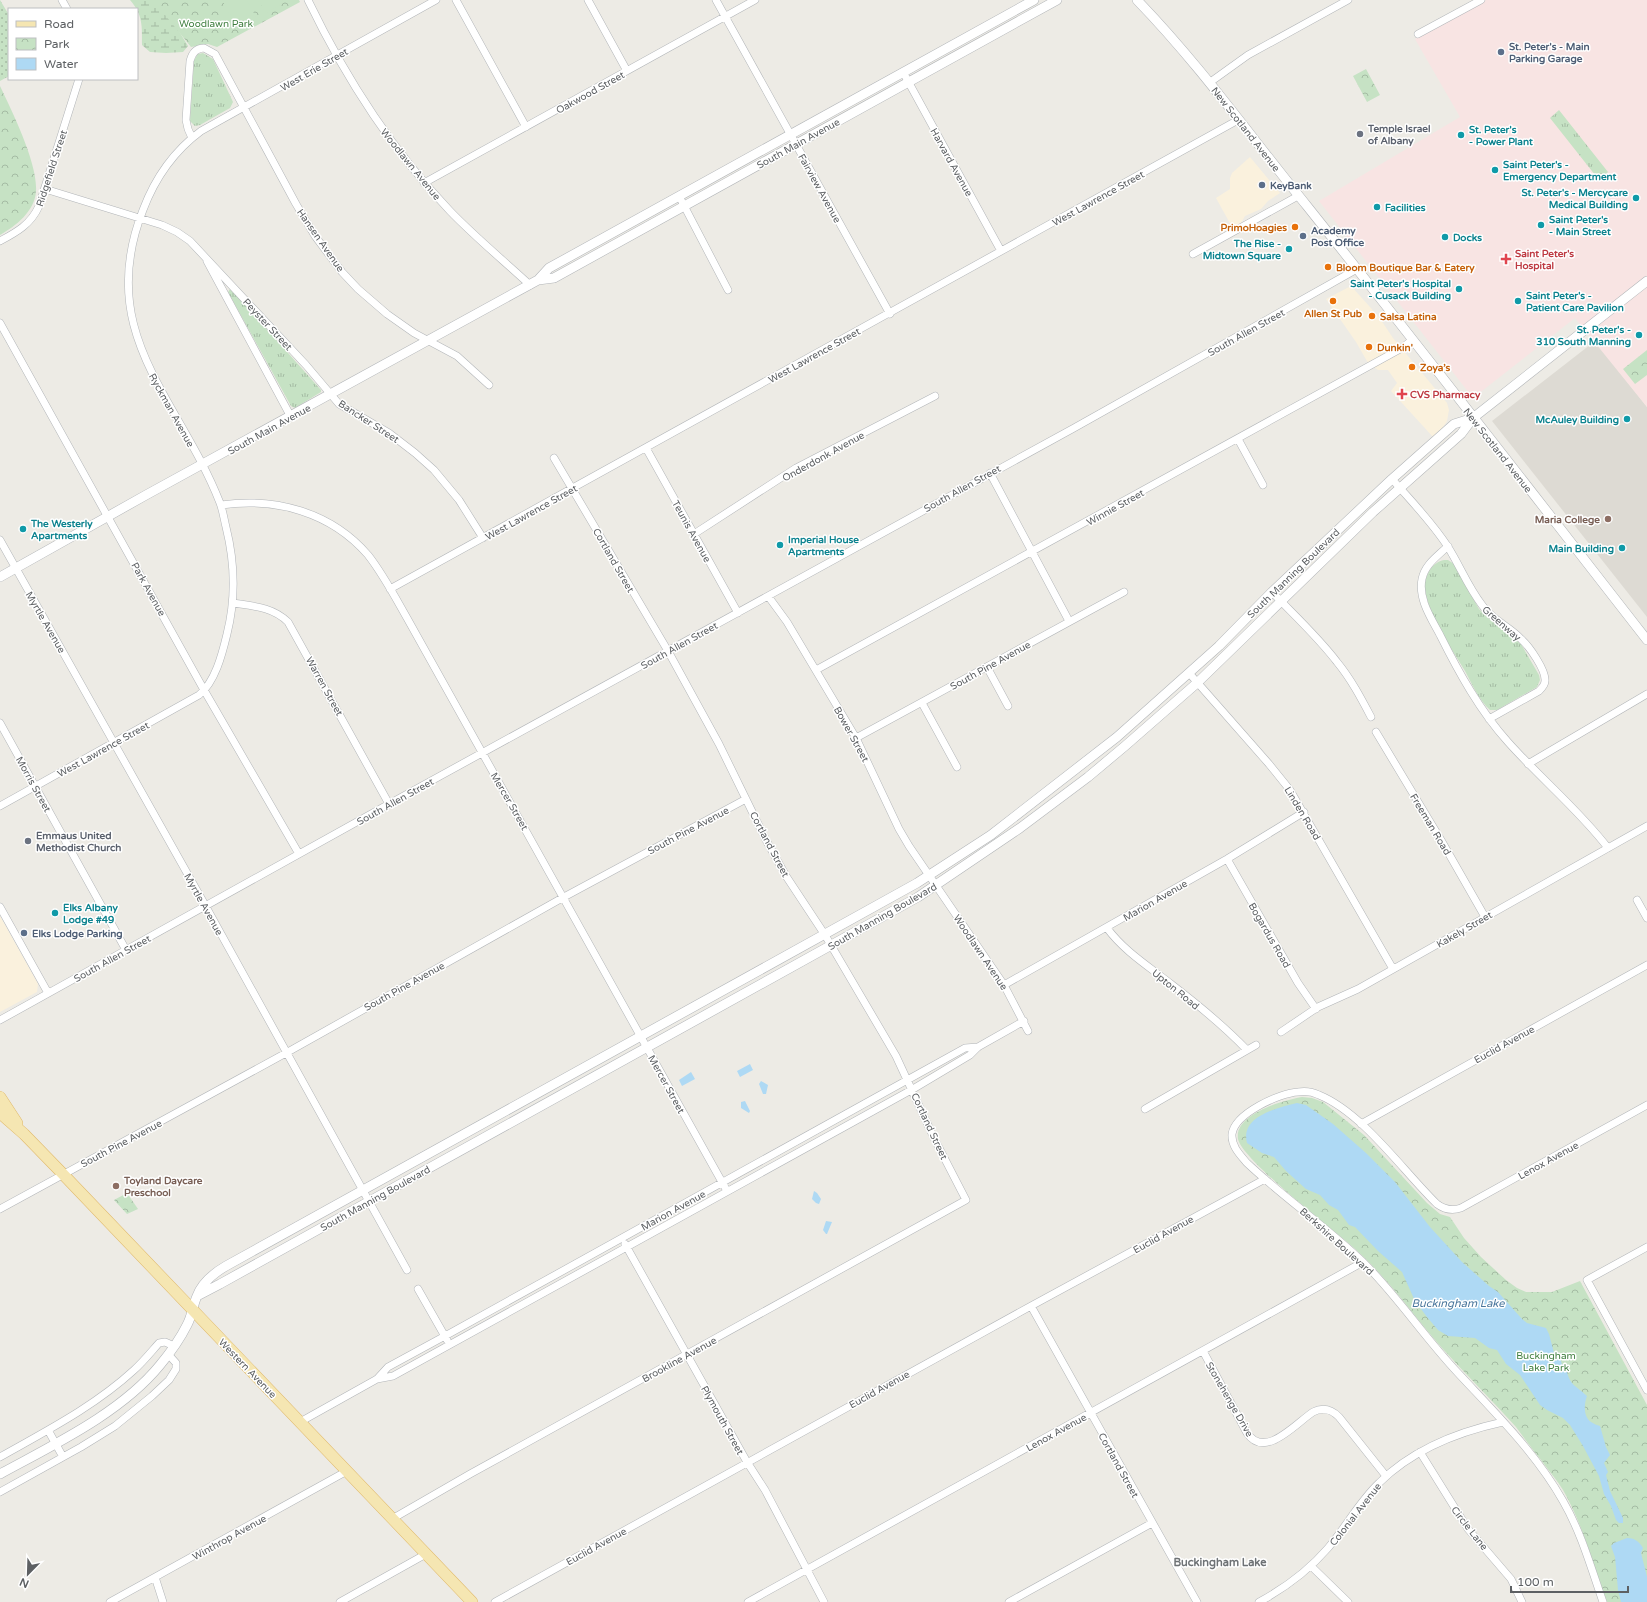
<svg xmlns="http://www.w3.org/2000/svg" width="1647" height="1602" viewBox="0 0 1647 1602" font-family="'Varela Round',sans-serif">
	<defs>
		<pattern id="grass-tufts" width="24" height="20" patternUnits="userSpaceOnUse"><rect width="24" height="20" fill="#c6e2c4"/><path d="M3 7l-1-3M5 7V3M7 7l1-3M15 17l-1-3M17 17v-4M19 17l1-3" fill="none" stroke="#a4bba3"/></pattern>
		<pattern id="wetland-marsh" width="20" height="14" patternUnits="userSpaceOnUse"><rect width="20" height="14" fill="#c6e2c4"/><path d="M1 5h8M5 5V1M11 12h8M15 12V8" fill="none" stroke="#a4bba3"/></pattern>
		<pattern id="park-crowns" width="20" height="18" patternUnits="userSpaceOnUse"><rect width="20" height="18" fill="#c6e2c4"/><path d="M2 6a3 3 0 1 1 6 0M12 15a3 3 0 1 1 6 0" fill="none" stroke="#a4bba3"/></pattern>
		<pattern id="garden-dots" width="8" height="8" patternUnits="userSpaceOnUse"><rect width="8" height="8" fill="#c6e2c4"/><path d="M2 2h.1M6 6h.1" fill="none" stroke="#a4bba3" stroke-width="1.8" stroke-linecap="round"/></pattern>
	</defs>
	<rect width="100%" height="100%" fill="#edebe5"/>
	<path fill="#faf1dd" d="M1250,157l30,36 -12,8 -7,8 -16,7 -4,7 -9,4 -16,-29 14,-9v-11l2,-5z
		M1351,286l28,31 14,21 54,65 2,7 -2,11 -5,8 -9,8 -42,-46 6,-8 -9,-13h-10l-10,-7 -12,-21 -30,-43z
		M0,916l38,68 -1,8 -37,20z"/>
	<path fill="#dddad3" d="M1595,341l52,66v210l-155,-196z"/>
	<path fill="#f8e4e3" d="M1486,0h161v407l-72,-89 -102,80 -154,-197 141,-84 -45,-78z"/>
	<path fill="url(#grass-tufts)" d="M203,53l10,6 20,43 -3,6 -30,17 -5,1 -5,-5 4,-61 4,-6z
		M1559,110l49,62 -9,8 -49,-62z
		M230,289l2,1 89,100v2l-26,16 -4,-2 -63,-114z
		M1444,560h4l6,4 25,45 9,9 33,26 18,31 1,5 -3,7 -40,23h-7c-11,-10 -18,-26 -25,-39 -15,-25 -34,-51 -40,-80 -2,-12 6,-29 19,-31z"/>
	<path fill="url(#wetland-marsh)" d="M130,0h30l28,46 -5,6 -17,1 -16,-1 -8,-7c0,-19 1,-30 -12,-45z"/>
	<path fill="url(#park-crowns)" d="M153,0h146l1,2 -83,45 -9,-3 -17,3z
		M1366,69l14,26 -13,7 -14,-26z
		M0,86c12,25 38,78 36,105 -1,20 -20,35 -36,44z
		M1647,350v25l-12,9 -12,-15z
		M1302,1097l10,1 11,4 41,33 63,68 13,11 10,3 14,21 17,19 25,23 11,8 9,4h26l28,-11 67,124v197h-40c-13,-36 -25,-79 -44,-112 -6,-10 -15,-20 -22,-30 -9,-11 -17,-22 -25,-33 -24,-27 -51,-53 -75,-80 -32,-37 -56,-73 -94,-105 -19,-16 -105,-83 -109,-103 -4,-25 46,-39 64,-42z
		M127,1193l11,16 -11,5 -13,-14z"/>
	<path fill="url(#garden-dots)" d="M0,0l9,15v61l-9,5z"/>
	<path fill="#c6e2c4" d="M222,0h25l9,17 -19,10z
		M258,0h24l1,3 -17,10z"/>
	<path fill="#aed9f4" d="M750,1064l3,6 -13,7 -3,-6z
		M691,1072l4,7 -13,7 -3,-6z
		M761,1081l7,4 -2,9h-3l-4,-10z
		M745,1101l5,10 -1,2 -8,-5v-6z
		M1297,1103l9,2 27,19 33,29 29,29 35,45 32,35 27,24 9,6 24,27 5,4 19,5 3,6 5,19 6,4 2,8 4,3c4,18 8,16 21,28 -3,8 -4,20 4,26 3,2 6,3 9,4l6,21 4,8 -6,8 4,9 -2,3 4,16 13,27v5h-4l-3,-3 -5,-14 -7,-12 -5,-18 -16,-30 -13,-21 -7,-7 -16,-8 -7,-5 -20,-30 -14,-11 -9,-14 -8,-2 -14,-10 -27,-2 -10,-6 -11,-13 -12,-16 -13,-29 -24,-21 -23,-24 -6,-2 -11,-15 -9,-5 -9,-10 -14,-6 -20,-18 -12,-14 -12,-4 -15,-10c-7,-27 30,-35 50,-40z
		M814,1191l3,2 4,6 -2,5 -3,-1 -4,-4z
		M826,1221l6,1 -5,12h-1l-3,-4z
		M1627,1538c7,0 12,3 16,10l-2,5 6,24v25h-26l-3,-12 -3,-33 -4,-11 3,-3z"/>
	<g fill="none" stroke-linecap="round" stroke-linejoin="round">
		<defs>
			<path id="minor" d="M62,0l5,9
				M308,0c37,77 83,149 142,211 25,26 53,49 80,74
				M456,0l70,127
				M588,0l39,71
				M716,0l174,314
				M1418,34l63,-34
				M903,72l98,179
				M1209,83l39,-28 100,-55
				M192,138l-4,-9 -2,-9 4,-59c2,-8 6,-13 14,-13l11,6 81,150 19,32 27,36 16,17 29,25 27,19 43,23 32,29
				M424,183l331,-183
				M45,189l117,36 15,7 13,9 116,124 33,39 50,29 26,20 19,17 25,30 24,38
				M679,196l49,94
				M0,241c17,-9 31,-17 39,-35l40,-127
				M1193,254l105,-58
				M207,261l84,156
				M0,323l204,367 95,164
				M1238,439l25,46
				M646,448l92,165
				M990,473l79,148
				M1392,479c19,22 40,43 56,68 12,19 20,40 34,58 10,15 27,21 39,34 8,7 25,31 24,42 0,4 -3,7 -6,10l-50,28
				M221,505c54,-8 110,7 147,50 15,19 27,42 39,63l320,573
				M694,534l102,-66 139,-72
				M0,540l205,365 202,365
				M1448,546c-10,10 -23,18 -26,33 -4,20 9,39 18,56 19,38 40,76 68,107 32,36 72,69 100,106
				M390,589l848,-469
				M1272,592c22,23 46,45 65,70 14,17 24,36 34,55
				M768,596l19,26 69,116 43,91 10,17 95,139 24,46
				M233,603c20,3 40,4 55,19l101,182
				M987,667l21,39
				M816,670l586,-322 10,-8
				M1189,673l80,91 21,26 103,179
				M922,703l35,64
				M0,723l126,227
				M1376,732l65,108 44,77
				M856,738l268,-146
				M1528,764l119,-70
				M0,806l199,-111c16,-13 23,-40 28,-61 9,-36 8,-71 -1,-107 -2,-8 -3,-16 -6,-24 -41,-105 -126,-169 -77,-293 12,-32 31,-59 58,-79l235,-131
				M1227,859l71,124 18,26
				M1637,900l10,18
				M0,907l48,86
				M1107,928c17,23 41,38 64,56 26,20 53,42 76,66
				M1004,985l223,-126 77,-47
				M0,1020l389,-216 685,-376 283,-159
				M1281,1032l37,-25 40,-18 289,-163
				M1145,1109l111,-64
				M1361,1124l286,-159
				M0,1209l286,-156 278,-156 182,-98
				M625,1244l122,218 18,28 59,112
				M1647,1247l-60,33 60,110
				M418,1289l29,51
				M1031,1306l166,296
				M1203,1351l44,82c18,27 49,-10 66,-21 10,-5 18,-3 26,5l47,59
				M377,1379l16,-3 520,-287 57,-34 8,-8 46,-26
				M300,1422l77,-43 11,-12 57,-31 520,-288 13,-1
				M48,1430l15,27
				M1420,1452l48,77 43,50 11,23
				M0,1457c46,-26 95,-51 134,-87 9,-8 17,-18 25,-27l6,-1 9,4
				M0,1492l81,-45 34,-21 37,-30 17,-16 7,-11v-6l-8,-9
				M392,1519l78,-45 496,-274 -32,-62 -38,-82 -71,-121 -39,-59 -20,-36 -47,-96 -51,-93 -114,-193
				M1311,1566l37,36
				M155,1577l8,25
				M110,1602l237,-131
				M340,1602l86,-48
				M495,1602l536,-296 234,-127
				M748,1602l615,-340
				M1009,1602l143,-79
				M1259,1602c26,-14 50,-32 69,-54 18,-21 31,-46 51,-65 34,-34 78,-51 124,-61
				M1603,1602c-12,-34 -22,-70 -40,-101 -27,-48 -68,-88 -105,-128 -33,-35 -60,-76 -94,-110 -37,-36 -80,-65 -117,-100 -7,-8 -16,-17 -15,-29 3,-21 48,-41 66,-42 7,-1 15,0 21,3 44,18 84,76 118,109 8,6 15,7 24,4l186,-103"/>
			<path id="tertiary" d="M1137,0c62,64 114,137 170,206 115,144 227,289 340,434
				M538,280l11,-12 485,-268
				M0,577l146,-82 392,-215 16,-2 503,-278
				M197,1296l23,-12 698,-387 102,-69 68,-51 37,-31 72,-63 176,-171 88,-78 12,-16 174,-137
				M0,1474c53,-29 121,-61 160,-109 10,-12 20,-26 27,-40 5,-9 6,-20 10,-29 5,-13 17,-23 29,-30l691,-383 74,-48 126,-98 102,-91 53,-54 120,-113 62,-55 19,-6"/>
			<path id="primary" d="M0,1097l17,26
				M0,1113l24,21 35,36 413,432"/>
		</defs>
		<use href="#minor" stroke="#b2b5b8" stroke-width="8"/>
		<use href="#tertiary" stroke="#b2b5b8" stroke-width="10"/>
		<use href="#primary" stroke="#e0b96b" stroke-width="12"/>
		<use href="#minor" stroke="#fff" stroke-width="7"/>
		<use href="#tertiary" stroke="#fff" stroke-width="9"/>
		<use href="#primary" stroke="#f5e6b2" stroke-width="11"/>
	</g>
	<g fill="#5c6f8a" stroke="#fff" stroke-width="1.5">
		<circle cx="1501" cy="52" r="4"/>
		<circle cx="1262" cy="185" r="4"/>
		<circle cx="1303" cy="236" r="4"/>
		<circle cx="24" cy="933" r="4"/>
	</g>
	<g fill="#6b7280" stroke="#fff" stroke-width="1.5">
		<circle cx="1360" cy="134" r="4"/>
		<circle cx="28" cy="841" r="4"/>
	</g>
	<g fill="#0f9aa8" stroke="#fff" stroke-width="1.5">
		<circle cx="1461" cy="135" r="4"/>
		<circle cx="1495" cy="170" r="4"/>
		<circle cx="1636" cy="198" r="4"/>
		<circle cx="1377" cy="207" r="4"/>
		<circle cx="1541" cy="225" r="4"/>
		<circle cx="1445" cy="237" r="4"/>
		<circle cx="1289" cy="249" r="4"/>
		<circle cx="1459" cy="289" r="4"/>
		<circle cx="1518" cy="301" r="4"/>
		<circle cx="1639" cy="335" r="4"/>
		<circle cx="1627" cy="419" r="4"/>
		<circle cx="23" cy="529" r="4"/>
		<circle cx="780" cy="545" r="4"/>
		<circle cx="1622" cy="548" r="4"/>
		<circle cx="55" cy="913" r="4"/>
	</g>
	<g fill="#e8710a" stroke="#fff" stroke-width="1.5">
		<circle cx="1295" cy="227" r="4"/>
		<circle cx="1328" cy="267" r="4"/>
		<circle cx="1333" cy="301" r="4"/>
		<circle cx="1372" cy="316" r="4"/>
		<circle cx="1369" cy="347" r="4"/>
		<circle cx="1412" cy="367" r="4"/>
	</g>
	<g fill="#e0444e" stroke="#fff" stroke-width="1.5">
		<path d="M1504 253h4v4h4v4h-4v4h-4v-4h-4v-4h4z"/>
		<path d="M1400 388h4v4h4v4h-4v4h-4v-4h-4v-4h4z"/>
	</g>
	<g fill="#8d6e63" stroke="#fff" stroke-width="1.5">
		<circle cx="1608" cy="519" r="4"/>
		<circle cx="116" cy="1186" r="4"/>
	</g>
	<g text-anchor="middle" stroke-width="3" stroke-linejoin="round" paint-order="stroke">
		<g font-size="10" fill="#407f40" stroke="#fff">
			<text x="216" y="27">Woodlawn Park</text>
			<text x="1546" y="1359">Buckingham<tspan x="1546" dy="12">Lake Park</tspan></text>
		</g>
		<g font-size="10" font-weight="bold" fill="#4e5e75" stroke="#fff" text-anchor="start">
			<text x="1509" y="50">St. Peter's - Main<tspan x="1509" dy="12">Parking Garage</tspan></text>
			<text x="1270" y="189">KeyBank</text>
			<text x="1311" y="234">Academy<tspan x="1311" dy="12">Post Office</tspan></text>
			<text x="32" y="937">Elks Lodge Parking</text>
		</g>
		<g font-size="10" fill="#5d6063" stroke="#fff">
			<text transform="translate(314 69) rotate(-30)" y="4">West Erie Street</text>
			<text transform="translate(590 92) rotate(-29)" y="4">Oakwood Street</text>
			<text transform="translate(1246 129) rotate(52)" y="4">New Scotland Avenue</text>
			<text transform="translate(798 143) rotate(-29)" y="4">South Main Avenue</text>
			<text transform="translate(952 162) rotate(61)" y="4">Harvard Avenue</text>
			<text transform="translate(411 164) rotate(51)" y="4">Woodlawn Avenue</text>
			<text transform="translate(51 168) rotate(-72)" y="4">Ridgefield Street</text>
			<text transform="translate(820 188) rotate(61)" y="4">Fairview Avenue</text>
			<text transform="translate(1098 198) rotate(-29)" y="4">West Lawrence Street</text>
			<text transform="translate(321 240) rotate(55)" y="4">Hansen Avenue</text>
			<text transform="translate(268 324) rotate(47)" y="4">Peyster Street</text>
			<text transform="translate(1246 332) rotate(-29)" y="4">South Allen Street</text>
			<text transform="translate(814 355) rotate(-29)" y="4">West Lawrence Street</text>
			<text transform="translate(172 410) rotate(61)" y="4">Ryckman Avenue</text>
			<text transform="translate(369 421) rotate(33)" y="4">Bancker Street</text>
			<text transform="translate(269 429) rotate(-29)" y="4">South Main Avenue</text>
			<text transform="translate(1498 450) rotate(52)" y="4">New Scotland Avenue</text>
			<text transform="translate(823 456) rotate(-29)" y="4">Onderdonk Avenue</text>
			<text transform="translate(962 488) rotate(-29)" y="4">South Allen Street</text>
			<text transform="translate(1115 507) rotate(-29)" y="4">Winnie Street</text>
			<text transform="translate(531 512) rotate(-29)" y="4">West Lawrence Street</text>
			<text transform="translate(692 531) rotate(61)" y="4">Teunis Avenue</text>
			<text transform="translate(614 560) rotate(60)" y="4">Cortland Street</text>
			<text transform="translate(1293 573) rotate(-44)" y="4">South Manning Boulevard</text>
			<text transform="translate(149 589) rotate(61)" y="4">Park Avenue</text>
			<text transform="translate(46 622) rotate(60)" y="4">Myrtle Avenue</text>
			<text transform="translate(1502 623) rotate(41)" y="4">Greenway</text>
			<text transform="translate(679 645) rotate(-29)" y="4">South Allen Street</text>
			<text transform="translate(990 665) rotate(-29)" y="4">South Pine Avenue</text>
			<text transform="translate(325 686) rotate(61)" y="4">Warren Street</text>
			<text transform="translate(852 734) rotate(61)" y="4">Bower Street</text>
			<text transform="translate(103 749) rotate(-29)" y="4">West Lawrence Street</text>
			<text transform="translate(34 784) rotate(61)" y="4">Morris Street</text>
			<text transform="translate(395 801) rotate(-29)" y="4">South Allen Street</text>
			<text transform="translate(510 801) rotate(60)" y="4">Mercer Street</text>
			<text transform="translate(1303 813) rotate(59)" y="4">Linden Road</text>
			<text transform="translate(1431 824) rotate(59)" y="4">Freeman Road</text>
			<text transform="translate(688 830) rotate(-28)" y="4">South Pine Avenue</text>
			<text transform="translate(770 844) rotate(62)" y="4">Cortland Street</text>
			<text transform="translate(1155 900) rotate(-30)" y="4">Marion Avenue</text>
			<text transform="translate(204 904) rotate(61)" y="4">Myrtle Avenue</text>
			<text transform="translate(882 916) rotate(-30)" y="4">South Manning Boulevard</text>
			<text transform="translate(1464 929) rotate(-30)" y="4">Kakely Street</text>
			<text transform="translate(1270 935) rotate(60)" y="4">Bogardus Road</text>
			<text transform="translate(981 952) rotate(56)" y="4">Woodlawn Avenue</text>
			<text transform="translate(112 958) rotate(-29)" y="4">South Allen Street</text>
			<text transform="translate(404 986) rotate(-29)" y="4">South Pine Avenue</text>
			<text transform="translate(1176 989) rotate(39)" y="4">Upton Road</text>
			<text transform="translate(1504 1044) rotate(-29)" y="4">Euclid Avenue</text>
			<text transform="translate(667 1084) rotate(61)" y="4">Mercer Street</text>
			<text transform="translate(930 1126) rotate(65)" y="4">Cortland Street</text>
			<text transform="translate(121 1143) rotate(-28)" y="4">South Pine Avenue</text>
			<text transform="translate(1548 1160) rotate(-29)" y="4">Lenox Avenue</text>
			<text transform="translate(375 1198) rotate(-29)" y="4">South Manning Boulevard</text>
			<text transform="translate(673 1210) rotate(-29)" y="4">Marion Avenue</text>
			<text transform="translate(1163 1234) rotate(-29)" y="4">Euclid Avenue</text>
			<text transform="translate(1337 1241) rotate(42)" y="4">Berkshire Boulevard</text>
			<text transform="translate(679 1359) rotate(-29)" y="4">Brookline Avenue</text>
			<text transform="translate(248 1368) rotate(46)" y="4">Western Avenue</text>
			<text transform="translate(879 1389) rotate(-29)" y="4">Euclid Avenue</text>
			<text transform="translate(1230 1399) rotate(60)" y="4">Stonehenge Drive</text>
			<text transform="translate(723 1420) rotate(61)" y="4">Plymouth Street</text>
			<text transform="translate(1056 1432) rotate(-29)" y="4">Lenox Avenue</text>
			<text transform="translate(1119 1465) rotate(61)" y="4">Cortland Street</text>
			<text transform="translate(1355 1514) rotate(-52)" y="4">Colonial Avenue</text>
			<text transform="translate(1470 1528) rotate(52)" y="4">Circle Lane</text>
			<text transform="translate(229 1537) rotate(-29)" y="4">Winthrop Avenue</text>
			<text transform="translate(596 1546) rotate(-29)" y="4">Euclid Avenue</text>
		</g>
		<g font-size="10" font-weight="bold" fill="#5b616d" stroke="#fff" text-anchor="start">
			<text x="1368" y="132">Temple Israel<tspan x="1368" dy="12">of Albany</tspan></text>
			<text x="36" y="839">Emmaus United<tspan x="36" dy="12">Methodist Church</tspan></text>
		</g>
		<g font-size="10" font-weight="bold" fill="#0d838f" stroke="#fff" text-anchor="start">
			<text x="1469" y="133">St. Peter's<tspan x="1469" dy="12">- Power Plant</tspan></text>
			<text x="1503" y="168">Saint Peter's -<tspan x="1503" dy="12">Emergency Department</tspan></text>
			<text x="1628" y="196" text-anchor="end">St. Peter's - Mercycare<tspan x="1628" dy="12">Medical Building</tspan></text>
			<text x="1385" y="211">Facilities</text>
			<text x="1549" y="223">Saint Peter's<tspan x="1549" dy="12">- Main Street</tspan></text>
			<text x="1453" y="241">Docks</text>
			<text x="1281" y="247" text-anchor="end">The Rise -<tspan x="1281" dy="12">Midtown Square</tspan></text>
			<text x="1451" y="287" text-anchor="end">Saint Peter's Hospital<tspan x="1451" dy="12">- Cusack Building</tspan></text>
			<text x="1526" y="299">Saint Peter's -<tspan x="1526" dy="12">Patient Care Pavilion</tspan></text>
			<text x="1631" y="333" text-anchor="end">St. Peter's -<tspan x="1631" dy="12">310 South Manning</tspan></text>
			<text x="1619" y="423" text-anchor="end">McAuley Building</text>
			<text x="31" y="527">The Westerly<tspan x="31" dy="12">Apartments</tspan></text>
			<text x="788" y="543">Imperial House<tspan x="788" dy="12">Apartments</tspan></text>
			<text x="1614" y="552" text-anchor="end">Main Building</text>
			<text x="63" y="911">Elks Albany<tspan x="63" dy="12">Lodge #49</tspan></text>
		</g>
		<g font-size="10" font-weight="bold" fill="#c56008" stroke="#fff" text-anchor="start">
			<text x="1287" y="231" text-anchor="end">PrimoHoagies</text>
			<text x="1336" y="271">Bloom Boutique Bar &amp; Eatery</text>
			<text x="1333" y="317" text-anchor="middle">Allen St Pub</text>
			<text x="1380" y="320">Salsa Latina</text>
			<text x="1377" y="351">Dunkin'</text>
			<text x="1420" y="371">Zoya’s</text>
		</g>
		<g font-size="10" font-weight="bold" fill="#be3a42" stroke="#fff" text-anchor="start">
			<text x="1515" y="257">Saint Peter's<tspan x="1515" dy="12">Hospital</tspan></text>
			<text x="1410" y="398">CVS Pharmacy</text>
		</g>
		<g font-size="10" font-weight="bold" fill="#785e54" stroke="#fff" text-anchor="end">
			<text x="1600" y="523">Maria College</text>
			<text x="124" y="1184" text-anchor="start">Toyland Daycare<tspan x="124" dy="12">Preschool</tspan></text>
		</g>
		<g font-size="11" font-style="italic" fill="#49769c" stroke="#fff">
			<text x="1458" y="1307">Buckingham Lake</text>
		</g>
		<g font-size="11" font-weight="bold" fill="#6e7275" stroke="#fff">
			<text x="1220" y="1566">Buckingham Lake</text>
		</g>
	</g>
	<rect x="8" y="8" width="130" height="72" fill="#ffffff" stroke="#bebfc1"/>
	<rect x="16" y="21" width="20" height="6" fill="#f5e6b2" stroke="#bebfc1"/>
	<text x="44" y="28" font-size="12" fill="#5d6063">Road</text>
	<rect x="16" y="38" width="20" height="12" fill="url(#park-crowns)" stroke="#bebfc1"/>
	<text x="44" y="48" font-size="12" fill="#5d6063">Park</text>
	<rect x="16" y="58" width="20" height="12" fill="#aed9f4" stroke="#bebfc1"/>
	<text x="44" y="68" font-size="12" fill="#5d6063">Water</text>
	<g transform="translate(28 1574) rotate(203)" stroke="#ffffff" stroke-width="3" paint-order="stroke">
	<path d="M0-3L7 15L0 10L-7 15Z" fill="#5d6063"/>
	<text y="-6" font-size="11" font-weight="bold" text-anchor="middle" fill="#5d6063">N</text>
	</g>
	<path d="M1511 1586v6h117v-6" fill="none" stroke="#5d6063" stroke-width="2"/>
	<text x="1517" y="1586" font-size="12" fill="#5d6063" stroke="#ffffff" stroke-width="3" paint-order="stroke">100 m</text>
</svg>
